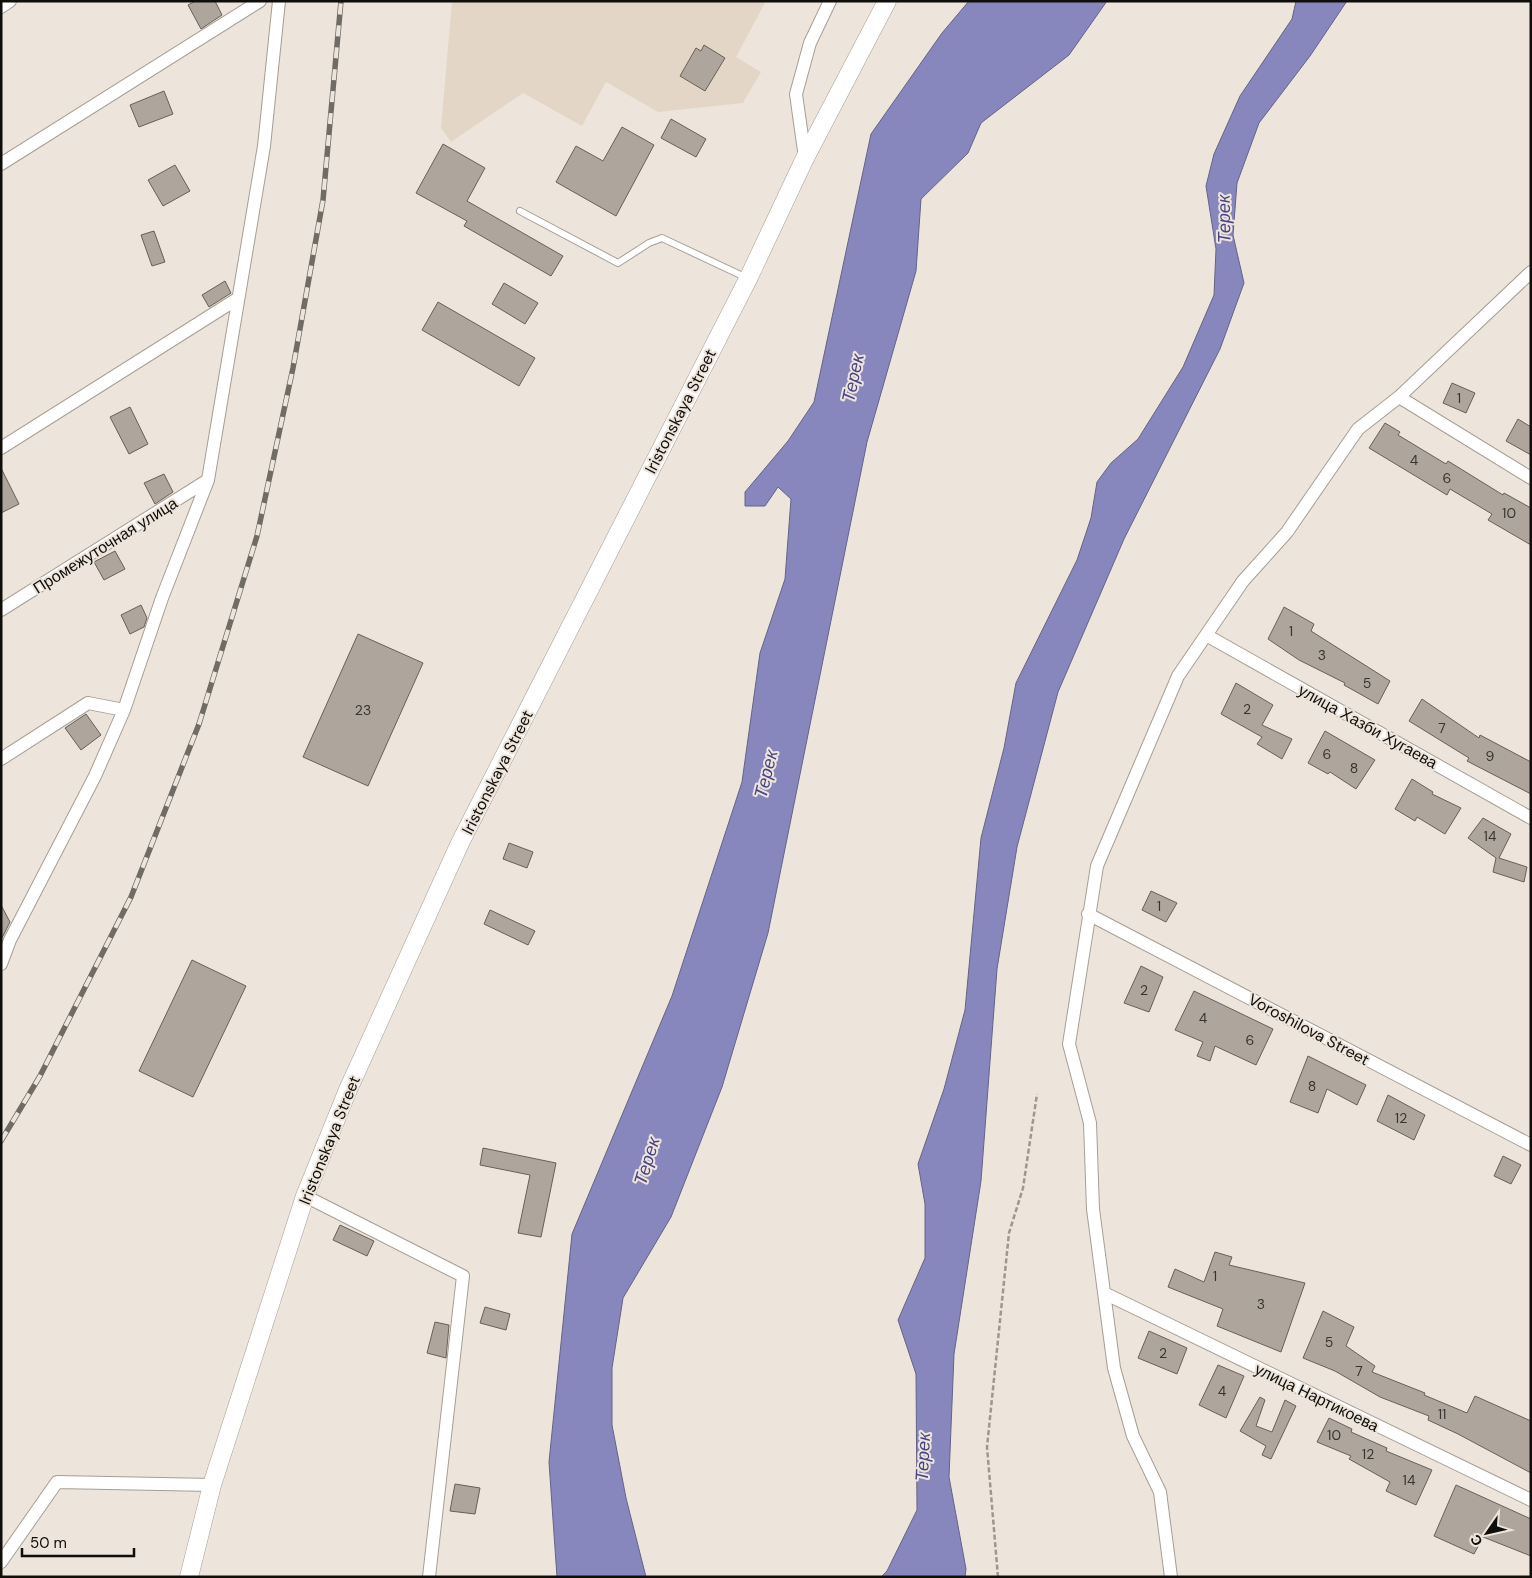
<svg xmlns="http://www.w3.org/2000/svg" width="1532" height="1578" viewBox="0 0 1532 1578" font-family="'DM Sans',sans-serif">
	<rect width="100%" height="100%" fill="#ede5db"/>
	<path fill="#e4d6c7" d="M452,1h314l-30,56 25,15 -18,31 -85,9 -52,-30 -24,44 -59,-33 -72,49 -10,-14z"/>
	<path fill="#8887bd" stroke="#646387" d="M969,1h138l-38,54 -88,68 -13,30 -47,46 -5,72 -49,171 -99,491 -46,154 -51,130 -48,81 -11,70v57l14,73 20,79h-89l-8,-115 23,-228 100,-238 70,-214 18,-129 25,-74 6,-80 -13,-12 -13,19h-20v-14l43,-51 26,-39 57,-268 71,-101z
		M1296,1h51l-37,55 -51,67 -22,60 -4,52 11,48 -24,66 -96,190 -66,153 -41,155 -20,122 -16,212 -27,173 -5,123 17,92 -1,8h-84l6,-6 30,-61 -1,-136 -18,-54 27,-62v-54l-7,-40 26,-75 21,-79 16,-172 23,-90 12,-65 61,-123 14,-42 6,-36 14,-19 27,-24 45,-72 31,-72 2,-46 -10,-63 8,-32 26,-58 52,-77z"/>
	<path fill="#aea69d" stroke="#686058" d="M195,1h20l7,14 -21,14 -13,-24z
		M704,45l21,13 -20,33 -25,-15 16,-28 5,3z
		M164,91l9,23 -34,13 -9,-22z
		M671,119l35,20 -10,18 -35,-19z
		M622,127l32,18 -38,71 -60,-34 20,-36 27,15z
		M443,144l42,24 -18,33 96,55 -12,20 -87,-50 3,-5 -51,-28z
		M175,165l15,26 -27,15 -15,-26z
		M154,231l11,31 -13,4 -11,-31z
		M225,281l6,12 -22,14 -7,-12z
		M504,283l34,20 -13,21 -33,-20z
		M438,302l97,56 -16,28 -97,-56z
		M1452,383l23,10 -9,20 -23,-10z
		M130,407l18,37 -19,10 -19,-37z
		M1518,419l13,8v28l-25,-14z
		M1385,423l15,9 -2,3 48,29 2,-3 55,34 1,-2 27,15v37l-43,-25 4,-6 -42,-25 -3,6 -78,-47z
		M1,468l18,36 -18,9z
		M164,474l9,18 -18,12 -11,-21z
		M115,551l10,18 -21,11 -10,-18z
		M141,605l6,13 -3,9 -14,7 -9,-19z
		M1284,607l30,17 -3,7 79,50 -12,23 -34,-19 1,-2 -46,-23 -31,-21z
		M358,634l65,29 -55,123 -65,-29z
		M1236,683l37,22 -11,20 30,14 -10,20 -25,-15 5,-7 -41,-23z
		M1422,699l57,39 1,-3 51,27v32l-64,-33 2,-3 -60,-37z
		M86,714l15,21 -20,15 -16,-22z
		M1325,731l50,29 -19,29 -26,-17 -2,2 -20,-11z
		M1412,779l21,13 -1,2 29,14 -16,26 -28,-17 -2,4 -20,-12z
		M1483,818l28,16 -12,24 28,9 -3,15 -31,-10 3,-14 -28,-20z
		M509,843l24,9 -6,16 -24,-9z
		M1151,891l26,12 -11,19 -24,-12z
		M1,905l9,17 -9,18z
		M490,910l45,21 -7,14 -44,-21z
		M192,960l54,26 -53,111 -54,-26z
		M1141,966l22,11 -14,35 -25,-9z
		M1194,991l79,38 -17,36 -41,-19 -5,15 -13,-5 6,-14 -28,-12z
		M1308,1056l58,29 -9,20 -30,-16 -9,24 -28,-11z
		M1388,1095l37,20 -11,25 -37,-19z
		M483,1148l73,15 -15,74 -23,-4 12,-58 -50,-10z
		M1503,1156l18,9 -10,19 -17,-8z
		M340,1225l34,16 -7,15 -34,-16z
		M1215,1252l17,5 -3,8 76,18 -24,69 -64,-26 6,-17 -55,-22 7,-18 29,13z
		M485,1307l25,7 -4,16 -26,-7z
		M1323,1311l31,16 -8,19 29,20 -3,6 53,21 -1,2 43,18 8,-17 56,25v52l-73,-39 -30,-14 1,-4 -49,-19 -45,-26 -32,-13z
		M435,1322l14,3 -3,33 -19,-5z
		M1149,1331l38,17 -10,26 -39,-16z
		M1218,1365l26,11 -18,42 -27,-13z
		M1260,1397l5,3 -9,26 16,6 13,-32 11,6 -25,53 -9,-4 4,-9 -26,-15z
		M1329,1418l23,11 -1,3 36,16 -1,3 46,19 -16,35 -30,-14 4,-9 -41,-23 2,-3 -34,-14z
		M455,1484l25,4 -5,26 -25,-3z
		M1456,1485l75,34v37l-48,-19 -9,17 -40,-18z"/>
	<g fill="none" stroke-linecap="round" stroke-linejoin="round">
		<defs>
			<path id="service" d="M520,211l98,52 31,-20 13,-5 85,40"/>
			<path id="minor" d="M1,7l9,-6
				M805,158l-9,-64 14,-51 20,-42
				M1,164l259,-163
				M1399,397l132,81
				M1,448l236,-149
				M1,610l207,-130
				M1206,635l325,183
				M1,759l87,-56 36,7
				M1088,914l443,231
				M1,964l9,-24 85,-164 29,-66 38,-112 46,-118 56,-334 15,-145
				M305,1196l158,80 -34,301
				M1104,1293l427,207
				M1,1562l56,-80 155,3
				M1171,1577l-11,-85 -27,-56 -19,-68 -21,-159 -3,-86 -21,-79 28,-178 81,-190 65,-95 44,-49 71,-103 41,-32 132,-125"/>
			<path id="secondary" d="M189,1577l23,-92 93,-289 42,-104 113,-249 288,-564 57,-121 82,-157"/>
		</defs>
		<use href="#service" stroke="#a69e95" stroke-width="8"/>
		<use href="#minor" stroke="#a69e95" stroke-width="14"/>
		<use href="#secondary" stroke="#a69e95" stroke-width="19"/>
		<path stroke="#9d9790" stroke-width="2.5" stroke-dasharray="5 2.5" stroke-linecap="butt" d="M998,1577l-11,-130 22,-214 14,-45 14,-94"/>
		<use href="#service" stroke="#fff" stroke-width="6"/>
		<use href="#minor" stroke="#fff" stroke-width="12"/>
		<use href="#secondary" stroke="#fff" stroke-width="18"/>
		<defs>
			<path id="rail" d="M1,1141l39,-65 91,-179 68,-173 58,-188 36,-168 30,-168 18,-199"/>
		</defs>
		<use href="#rail" stroke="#706b65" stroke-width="5.5"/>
		<use href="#rail" stroke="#ede5db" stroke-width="4" stroke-dasharray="11" stroke-linecap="butt"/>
	</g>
	<g text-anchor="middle" stroke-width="4" stroke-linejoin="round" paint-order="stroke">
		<g font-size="14" fill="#38342f">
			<text x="1459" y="403">1</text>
			<text x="1414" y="465">4</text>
			<text x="1447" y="483">6</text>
			<text x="1509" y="518">10</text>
			<text x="1291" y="636">1</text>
			<text x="1322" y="660">3</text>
			<text x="1367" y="688">5</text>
			<text x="1247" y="714">2</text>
			<text x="363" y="715">23</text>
			<text x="1442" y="733">7</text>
			<text x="1327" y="759">6</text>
			<text x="1490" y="761">9</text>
			<text x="1354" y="773">8</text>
			<text x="1490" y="841">14</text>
			<text x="1159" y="911">1</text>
			<text x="1144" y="995">2</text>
			<text x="1203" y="1023">4</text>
			<text x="1250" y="1045">6</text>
			<text x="1312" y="1091">8</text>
			<text x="1401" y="1123">12</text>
			<text x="1215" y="1281">1</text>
			<text x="1261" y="1309">3</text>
			<text x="1329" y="1347">5</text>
			<text x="1163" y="1358">2</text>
			<text x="1359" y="1376">7</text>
			<text x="1222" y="1396">4</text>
			<text x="1442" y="1419">11</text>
			<text x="1334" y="1440">10</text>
			<text x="1368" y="1459">12</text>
			<text x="1409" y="1485">14</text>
		</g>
		<g font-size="16" fill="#100e0a" stroke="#ede5db">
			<text transform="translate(680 411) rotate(-63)" y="6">Iristonskaya Street</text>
			<text transform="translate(105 545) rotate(-32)" y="6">Промежуточная улица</text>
			<text transform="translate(1368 726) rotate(29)" y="6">улица Хазби Хугаева</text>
			<text transform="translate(497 772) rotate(-63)" y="6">Iristonskaya Street</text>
			<text transform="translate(1309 1029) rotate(28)" y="6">Voroshilova Street</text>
			<text transform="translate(329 1140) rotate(-68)" y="6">Iristonskaya Street</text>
			<text transform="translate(1317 1397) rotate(26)" y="6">улица Нартикоева</text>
		</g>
		<g font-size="18" font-style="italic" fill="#484286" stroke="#ede5db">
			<text transform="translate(1224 219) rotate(-91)" y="6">Терек</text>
			<text transform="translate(853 378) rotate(-78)" y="6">Терек</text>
			<text transform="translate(766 774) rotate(-76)" y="6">Терек</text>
			<text transform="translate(647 1161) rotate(-73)" y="6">Терек</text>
			<text transform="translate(923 1457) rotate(-87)" y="6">Терек</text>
		</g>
	</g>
	<rect width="1532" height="1578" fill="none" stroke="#100e0a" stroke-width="5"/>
	<g transform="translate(1487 1533) rotate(236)" stroke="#ede5db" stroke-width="4" paint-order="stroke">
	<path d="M0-4L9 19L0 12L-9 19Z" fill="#100e0a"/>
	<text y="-8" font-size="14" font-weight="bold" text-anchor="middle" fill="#100e0a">С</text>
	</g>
	<path d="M22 1548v8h112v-8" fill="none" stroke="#100e0a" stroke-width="2.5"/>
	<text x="30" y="1548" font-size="15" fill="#100e0a" stroke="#ede5db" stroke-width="4" paint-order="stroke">50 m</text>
</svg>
